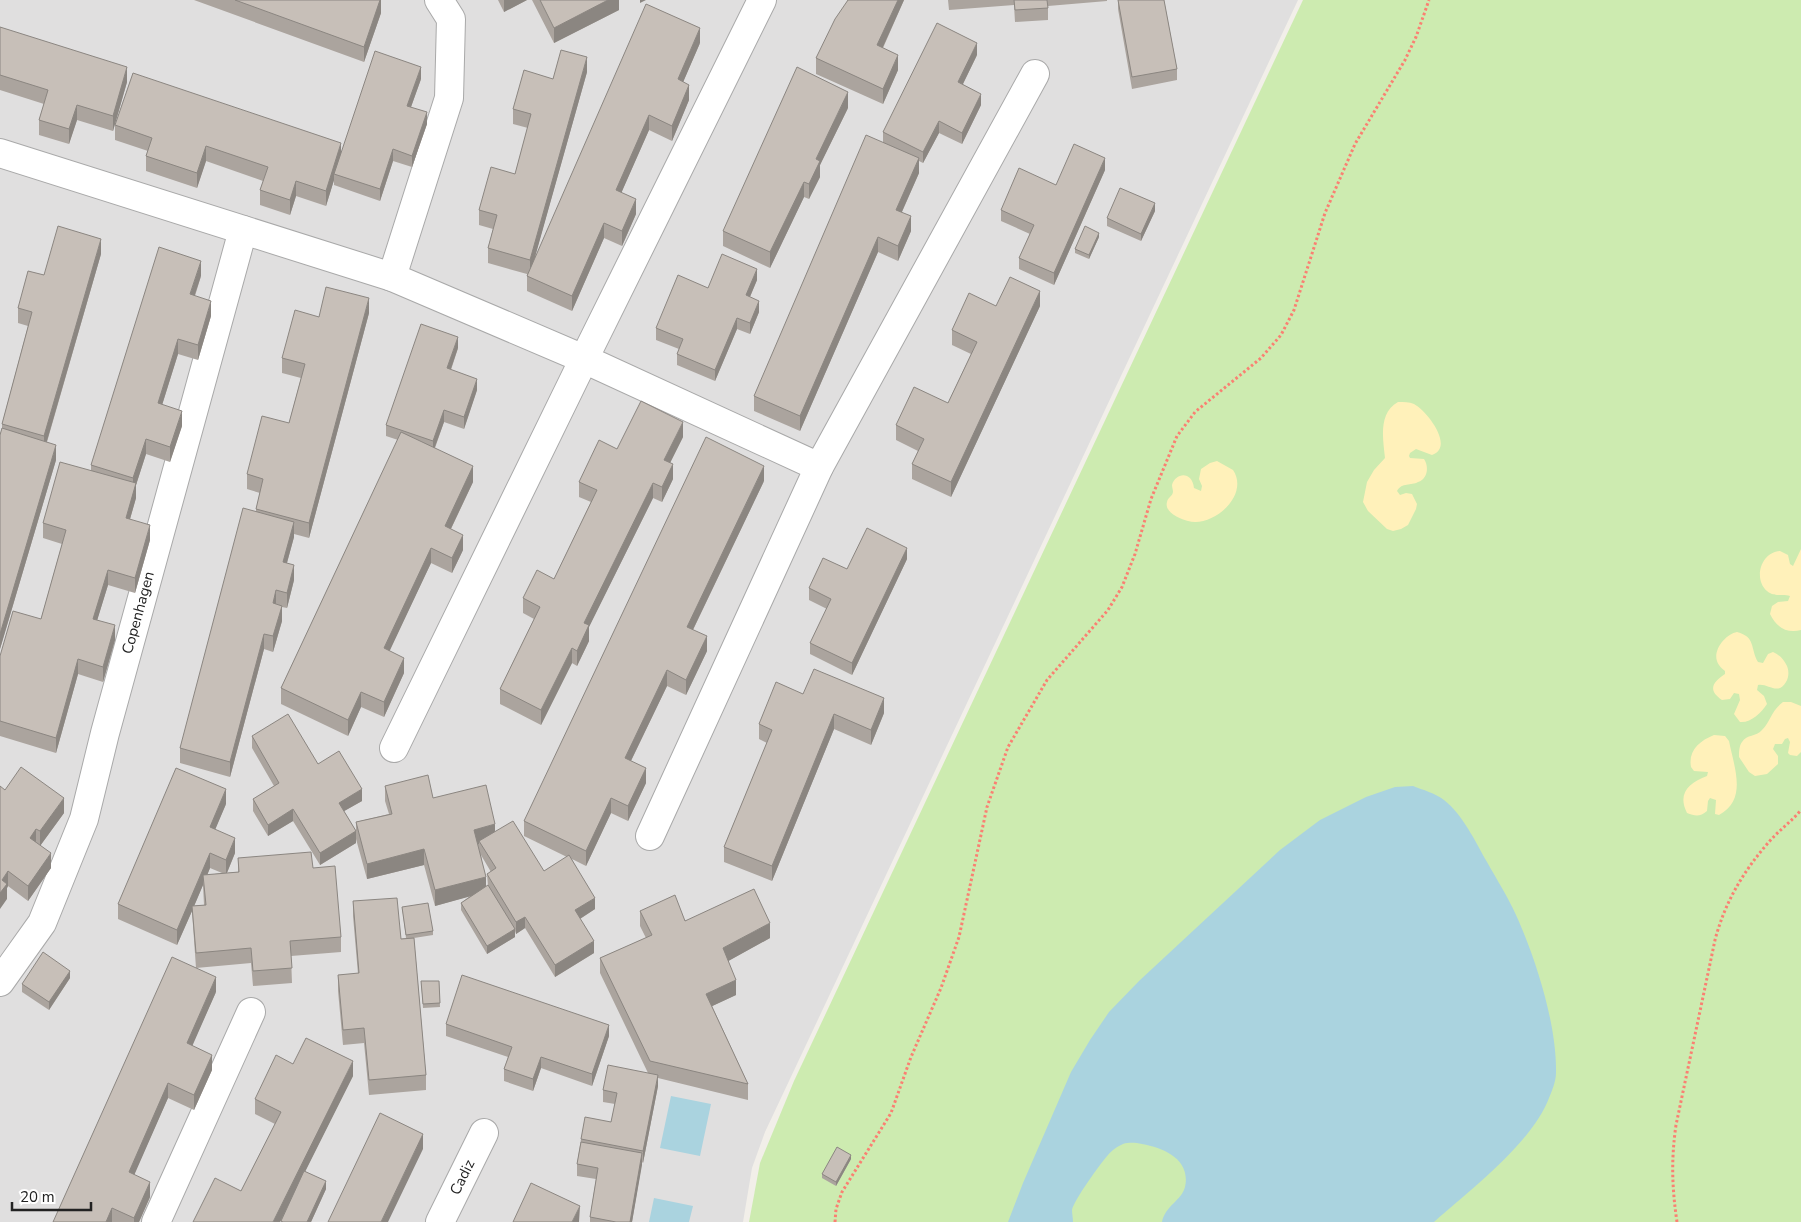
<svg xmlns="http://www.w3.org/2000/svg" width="1801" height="1222" viewBox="0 0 1801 1222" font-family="'Nunito Sans',sans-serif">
	<rect width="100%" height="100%" fill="#f2efe9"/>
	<path fill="#e0dfdf" d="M0,0h1298l-533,1132 -13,36 -9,54h-743z"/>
	<path fill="#cdebb0" d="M1303,0h498v1222h-1052l11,-59 34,-82z"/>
	<path fill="#fff1ba" d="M1398,402c6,0 11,0 16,2 13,7 41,43 18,51l-16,-6 -6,4 -1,3 1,2 14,1c5,7 4,20 -6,23 -7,4 -16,0 -21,9l3,4 6,-2 6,1 5,10 -1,5 -8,16 -7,4 -8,2 -6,-2 -19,-18 -5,-9 4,-20 7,-12 11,-12c-2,-19 -7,-45 13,-56z
		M1217,461l16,9c17,25 -20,58 -45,51 -8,-2 -24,-9 -21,-19 1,-5 5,-5 6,-10 0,-2 -1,-5 -1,-7 3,-12 20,-15 22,3l7,3 1,-5 -3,-7 2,-10 9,-6z
		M1801,549v81c-14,4 -25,-3 -31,-16l2,-8 6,-4 10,-1 2,-5c-8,-3 -15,2 -23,-5 -14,-12 -6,-39 13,-40l8,4 2,9 3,2z
		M1737,632c19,5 13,16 21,30l5,1 5,-9 5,-2c7,3 11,8 14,14 2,5 2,11 -1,16 -8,14 -18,1 -28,3l-1,5 7,6 3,8c-6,9 -16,19 -27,18l-6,-8 6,-14 -1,-6 -5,-1 -4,6 -8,1c-15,-10 -9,-18 3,-26v-3c-2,-2 -4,-3 -6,-6 -9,-12 6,-31 18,-33z
		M1783,702h8l10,4v46l-4,4 -7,-1 -2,-2 2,-11 -2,-4 -3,1 -3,5h-7l-2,5 5,7v8l-11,10 -12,2 -6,-4 -10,-15c0,-5 0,-11 3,-15 5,-8 14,-5 20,-12 9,-9 9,-19 21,-28z
		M1714,735l11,1 4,5c5,26 19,59 -10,74l-4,-1 1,-14 -6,-2 -2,3 -1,10c-7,6 -12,5 -20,2 -10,-20 2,-30 20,-37l1,-4 -14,-1 -3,-4c-3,-16 8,-26 23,-32z"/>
	<path fill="#aad3df" d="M1413,786c10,4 22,7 31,14 19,15 31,41 43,62 10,18 21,35 29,53 20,44 41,110 40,158 0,8 -4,18 -7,25 -17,45 -79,92 -115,124h-272c3,-16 20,-22 23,-35 6,-27 -20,-39 -43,-43 -6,-1 -12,-2 -19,0 -5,2 -12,7 -15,11 -8,9 -34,45 -36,55 0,4 1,8 1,12h-65l15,-39 48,-111 19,-32 19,-28 30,-31 141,-131 40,-30 46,-23 29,-10z
		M671,1096l40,8 -11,52 -40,-8z
		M654,1198l39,8 -4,16h-40z"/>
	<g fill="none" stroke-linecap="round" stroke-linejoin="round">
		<defs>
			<g id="minor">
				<path d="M0,153l392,124 192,82 235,108"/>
				<path d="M392,277l57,-179 2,-79 -12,-19"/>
				<path d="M394,748l190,-389 178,-359"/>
				<path d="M650,836l169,-369 216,-393"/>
				<path id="s1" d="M0,982l42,-59 42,-104 21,-86 138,-503"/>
				<path d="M156,1222l95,-210"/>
				<path id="s2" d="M440,1222l44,-89"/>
			</g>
		</defs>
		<use href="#minor" stroke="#a9a9a9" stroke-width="30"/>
		<path stroke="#fa8072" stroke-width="3" stroke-dasharray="2.5 2.5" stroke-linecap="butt" d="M835,1222l1,-13 6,-17 49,-79 20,-56 30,-69 18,-51 28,-130 21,-60 39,-67 61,-70 14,-23 13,-33 16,-55 26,-63 18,-24 66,-54 20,-23 13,-25 31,-97 30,-69 50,-84 11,-23 13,-37
			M1677,1222c-5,-34 -6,-62 -1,-97l39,-185c10,-38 28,-68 53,-97 10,-12 23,-21 33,-33"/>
		<use href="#minor" stroke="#fff" stroke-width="28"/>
	</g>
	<path fill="#aba49e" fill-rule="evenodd" d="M194,0h187v13l-17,49z
		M498,0h29l-23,12z
		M532,0h87v10l-65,33z
		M848,0h56l-21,48 15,22 -15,34 -67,-30v-16z
		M948,0h159v1l-59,5v14l-33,2 -1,-17 -65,5z
		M1118,0h46l13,69v11l-45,9 -14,-80z
		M0,27l127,55 -14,49 -36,-11 -8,24 -30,-9v-15l5,-16 -44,-14z
		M700,43l-17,39 6,18 -17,41 -23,-11 -28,63 15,21 -14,32 -18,-8 -32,73 -45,-20v-17l-39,-11v-15l5,-19 -14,-4v-15l36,-36 13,-46 -15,-4v-15l40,-30 34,-7 -52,184z
		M977,55l-14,29 18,21 -19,39 -23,-11 -16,30 -4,-2v12l-17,39 9,19 -13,30 -20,-9 -78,179 -46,-20v-15l129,-253v-11z
		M421,79l-10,28 16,17 -15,43 -19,-6 -13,40 -46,-16v-5l-8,26 -30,-10 -6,19 -30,-10v-15l3,-9 -57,-20 -9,27 -51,-17v-15l2,-5 -33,-11v-15l226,27z
		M848,108l-28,57v12l-11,22 -5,-2 -34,71 -47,-22v-15z
		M1105,170l-51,115 -35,-16v-11l11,-24 -29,-13v-11z
		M1155,211l-14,30 -34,-15v-8z
		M1099,237l-10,22 -14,-6v-4z
		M101,254l-54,188 9,18 -56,189v-214l2,-7v-4l26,-98 -10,-3v-15l26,-33z
		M201,276l-6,20 16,20 -13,44 -20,-6 -16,51 20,21 -12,36 -24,-8 -10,31v13l-6,21 20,21 -15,53 -27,-8 -11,35 18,20 -12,42 -25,-8 -22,79 -56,-17v-80l41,-37 21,-75 -19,-6v-15l48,-53v-5z
		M757,280l-7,17 9,15 -9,22 -13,-5 -22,52 -38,-16v-11l2,-5 -23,-9v-12l52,-40z
		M996,306h44l-89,191 -39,-18v-15l6,-13 -22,-11v-15l52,-22 23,-49 -19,-9v-15z
		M369,313l-60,225 -15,-4v3l-7,26 7,17 -7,28 -5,-1v14l-9,31 -9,-3 -34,128 -50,-14v-15l76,-236v-3l4,-16 -13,-4v-15l42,-51 12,-45 -19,-5v-15l37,-41z
		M458,348l-7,22 26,20 -13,39 -20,-7 -9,26 38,34 -22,47 12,21 -11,23 -21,-10 -42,88 15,22 -20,44 -23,-10 -13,29 -67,-32v-16l117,-248 -12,-4v-11z
		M683,437l-13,26 3,16 -11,23 -9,-4 -64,129v14l-12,25 -5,-3 -31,62 -41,-21v-15l34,-70 -11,-6v-15l31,-19 37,-77 -12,-5v-15l38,-33z
		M764,481l-71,149 14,21 -21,44 -19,-9 -36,75 15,22 -18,38 -17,-8 -25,53 -14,-7 23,50 -15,10 14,34 -39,24 -30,-49 -9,6 -1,-3v6l-28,17 -26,-44v-7l9,-7 -35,10 -11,-41 -57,14 -11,-40v4l-36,22 -27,-44 -25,15 -15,-25v-12l21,-13 -22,-38v-12l66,28 44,37 -18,10 12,20v-9l33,-8 -4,-13v-15l48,12 62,33 49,40 23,-14 -43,-21v-15zM481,855l10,17 -4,2 1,12 -2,1z
		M907,559l-55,116 -42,-21v-11l17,-34 -18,-9v-12l38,-19z
		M803,694l81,19 -13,32 -37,-16 -62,152 -48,-19v-15l43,-104 -8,-4v-15z
		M5,790l59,23 -24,33 11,22 -23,33 -20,-15 -1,2v11z
		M226,804l-11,25 20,24 -8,20 11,-1v-14l75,10 28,69v15l-50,4 1,27 -39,3 -2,-23 -55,5 -4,-57 -15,34 -59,-26v-15zM210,868l12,5 -15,2zM203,885l1,20 -10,1z
		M353,901l48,38 5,-1 -4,-31 31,24v4l-19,3 12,137v15l-57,5 -5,-52 -21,2 -5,-54v-16l20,-1 -5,-58z
		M640,911l130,27 -42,23 8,34 -24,11 36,78v16l-90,-22v8l-15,77 -1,-1 -10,60h-42v-5l6,-38 -19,-3v-12l4,-25 30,-17 4,-18 -12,-2v-12l45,-17 -48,-100v-15l46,-20 -6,-12z
		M70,978l-21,32 -27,-18v-8z
		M421,981h18l1,26 -17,1z
		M216,992l-24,53 20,25 -18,40 -26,-12 -34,76 16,23 -11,25h-86z
		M446,1024l163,12 -17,50 -51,-18 -8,23 -29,-10v-12l4,-12 -62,-21z
		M293,1064l60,12 -48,95 21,18 -15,33h-30v-1l-1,1 -39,-31 34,-67 -20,-10v-15z
		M851,1159l-15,27 -14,-8v-4z"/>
	<path fill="#8b8681" d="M380,0h1v13l-17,49v-15z
		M504,0h23l-23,12z
		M608,0h11v10l-65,33v-15z
		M640,0h6l-6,3z
		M898,0h6l-27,60v-15z
		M700,28v15l-22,51v-15z
		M977,43v12l-19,39v-12z
		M898,55v15l-15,34v-15z
		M587,57v15l-57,203v-15z
		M127,67v15l-14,49v-15z
		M421,67v12l-14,39v-12z
		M689,85v15l-17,41v-15z
		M848,92v16l-28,57v12l-11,22v-15l7,-25z
		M981,94v11l-19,39v-11z
		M77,105v15l-8,24v-15z
		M427,112v12l-15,43v-11z
		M649,115v15l-33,75v-15z
		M939,121v12l-16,30v-11z
		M341,143v16l-7,15v6l-8,26v-15z
		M206,146v15l-9,27v-15z
		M393,149v12l-13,40v-12z
		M919,158v15l-23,52v-15z
		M1105,158v12l-51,115v-12z
		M296,181v15l-6,19v-15z
		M804,182v15l-34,71v-16z
		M636,199v15l-14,32v-15z
		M1155,203v8l-14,30v-7z
		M911,216v15l-13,30v-15z
		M604,223v15l-32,73v-15z
		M1099,233v4l-10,22v-4z
		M878,237v15l-78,179v-15z
		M101,239v15l-57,197v-15z
		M201,261v15l-11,33v-15z
		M757,269v11l-11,26v-11z
		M1040,291v15l-89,191v-15z
		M369,298v15l-60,225v-15z
		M211,301v15l-13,44v-15z
		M759,301v11l-9,22v-11z
		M737,318v11l-22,52v-11z
		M458,337v11l-11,32v-12z
		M178,339v15l-20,64v-15z
		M477,379v11l-13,39v-12z
		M444,410v12l-11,30v-11z
		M182,411v15l-12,36v-15z
		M683,422v15l-19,38v-15z
		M146,439v15l-10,31v13l-10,35v-15l7,-26v-14z
		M56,445v15l-56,189v-15z
		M673,464v15l-11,23v-15z
		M473,466v16l-28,59v-15z
		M764,466v15l-77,161v-15z
		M653,483v15l-64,129v14l-12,25v-15l7,-28z
		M294,522v15l-11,40v-15z
		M150,525v15l-15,53v-15z
		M463,535v15l-11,23v-15z
		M431,548v15l-47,100v-15z
		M907,548v11l-55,116v-12z
		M294,565v15l-7,28v-15z
		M108,570v15l-15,49v-15z
		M276,590v15l-3,-2z
		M282,606v15l-9,31v-16z
		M115,625v15l-12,42v-15z
		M264,634v15l-34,128v-15z
		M707,636v15l-21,44v-15z
		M572,648v15l-31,62v-15z
		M404,658v15l-20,44v-15z
		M78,659v15l-22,79v-15z
		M667,670v16l-42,87v-15z
		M361,692v15l-13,29v-16z
		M884,698v15l-13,32v-15z
		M834,714v15l-62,152v-15z
		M646,768v15l-18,38v-15z
		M226,789v15l-16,38v-15z
		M362,789v12l-23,13v-11z
		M64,798v15l-24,33v-15z
		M611,798v15l-25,53v-15z
		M293,809v12l-25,15v-11z
		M495,824v15l-16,2v3l-5,1v-15z
		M36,829v15l-6,-6z
		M356,831v12l-36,22v-12z
		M235,838v15l-9,22v-15z
		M424,849v16l-57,14v-15z
		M51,853v15l-23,33v-15z
		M210,853v15l-6,15 -1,-8v10l-11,26v-5v5l-15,34v-15z
		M8,871v15l-1,2v11l-7,10v-16l2,-13z
		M486,877v15l-51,14v-16z
		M595,898v11l-20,13v-12z
		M525,917v11l-9,6v-12z
		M770,923v15l-47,26v-16z
		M515,929v8l-28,17v-8z
		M594,941v12l-39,24v-12z
		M70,971v7l-21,32v-8z
		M216,977v15l-29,66v-15z
		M736,980v15l-30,14v-15z
		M609,1025v11l-17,50v-12z
		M212,1055v15l-18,40v-15z
		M541,1057v11l-8,23v-12z
		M353,1061v15l-73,146h-7z
		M658,1075v11l-15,77v-12z
		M168,1083v15l-39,89v-15z
		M423,1134v15l-35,73h-7z
		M642,1153v12l-10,57h-2z
		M851,1155v4l-15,27v-4z
		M326,1181v8l-15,33h-4z
		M150,1182v15l-11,25h-5v-4z
		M580,1206l-1,16h-7z
		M112,1208v14h-6z"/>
	<path fill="#c7bfb8" stroke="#8b8681" d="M235,0h145l-16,47z
		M540,0h68l-54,28z
		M848,0h50l-21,45 21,10 -15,34 -67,-31 19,-39z
		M1014,0h33l1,8 -33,2z
		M1118,0h46l13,69 -45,8z
		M646,4l54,24 -22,51 11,6 -17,41 -23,-11 -33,75 20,9 -14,32 -18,-8 -32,73 -45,-20z
		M937,23l40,20 -19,39 23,12 -19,39 -23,-12 -16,31 -40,-20z
		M0,27l127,40 -14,49 -36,-11 -8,24 -30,-9 9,-30 -48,-15z
		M561,50l26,7 -57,203 -42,-12 9,-33 -18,-5 12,-43 24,7 16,-60 -18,-5 11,-39 29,9z
		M375,51l46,16 -14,39 20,6 -15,44 -19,-7 -13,40 -46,-15z
		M797,67l51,25 -32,67 4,2 -11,23 -5,-2 -34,70 -47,-21z
		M133,73l208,70 -15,48 -30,-10 -6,19 -30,-10 8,-23 -62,-21 -9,27 -51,-17 6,-18 -37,-13z
		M866,135l53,23 -23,52 15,6 -13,30 -20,-9 -78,179 -46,-20z
		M1074,144l31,14 -51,115 -35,-15 15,-33 -33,-15 18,-42 37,17z
		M1120,188l35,15 -14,31 -34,-16z
		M58,226l43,13 -57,197 -42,-12 30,-112 -14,-4 10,-37 16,4z
		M1085,226l14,7 -10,22 -14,-6z
		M159,247l42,14 -11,33 21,7 -13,44 -20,-6 -20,64 24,8 -12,36 -24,-8 -13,39 -42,-13z
		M722,254l35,15 -11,26 13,6 -9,22 -13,-5 -22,52 -38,-16 6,-15 -27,-11 22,-53 30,13z
		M1010,277l30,14 -89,191 -39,-18 12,-25 -28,-14 18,-38 34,16 29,-61 -25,-12 17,-37 27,13z
		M326,287l43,11 -60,225 -53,-14 7,-30 -16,-5 15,-58 27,7 16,-59 -23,-6 13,-48 24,7z
		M421,324l37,13 -11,31 30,11 -13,38 -20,-7 -11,31 -47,-16z
		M641,401l42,21 -19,38 9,4 -11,23 -9,-4 -69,140 5,2 -12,26 -5,-3 -31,62 -41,-21 40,-82 -17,-9 14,-28 17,9 43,-89 -18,-8 20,-42 18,9z
		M2,428l54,17 -56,189v-199z
		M401,432l72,34 -28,60 18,9 -11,23 -21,-10 -47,100 20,10 -20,44 -23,-10 -13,28 -67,-32z
		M706,437l58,29 -77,161 20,9 -21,44 -19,-10 -42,88 21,10 -18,38 -17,-8 -25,53 -62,-30z
		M60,462l76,21 -10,35 24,7 -15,53 -27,-8 -15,49 22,6 -12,42 -25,-8 -22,79 -56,-17v-65l13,-45 28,8 25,-89 -23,-7z
		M243,508l51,14 -11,40 11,3 -7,28 -11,-3 -3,13 9,3 -9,30 -9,-2 -34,128 -50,-14z
		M867,528l40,20 -55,115 -42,-20 21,-44 -22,-11 14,-30 24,11z
		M814,669l70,29 -13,32 -37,-16 -62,152 -48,-19 48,-117 -13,-6 17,-42 27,12z
		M288,714l30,50 21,-13 23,38 -23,14 17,28 -36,22 -27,-44 -25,16 -15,-26 26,-16 -27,-47z
		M21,767l43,31 -24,33 -4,-2 -6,9 21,15 -23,33 -20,-15 -6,9 5,4 -7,9v-107l5,4z
		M176,768l50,21 -16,38 25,11 -9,22 -16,-7 -33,77 -59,-26z
		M428,775l5,23 53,-13 9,39 -21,6 12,47 -51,13 -11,-41 -57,15 -11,-42 36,-8 -7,-28z
		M513,821l31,50 25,-16 26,43 -20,12 19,31 -39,24 -30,-48 -9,5 -29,-48 9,-6 -17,-27z
		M311,852l2,16 22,-2 6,71 -51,4 2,27 -39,3 -2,-23 -55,5 -4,-47 14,-1 -3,-30 36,-3 -1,-14z
		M488,885l27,44 -28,17 -26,-43z
		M754,889l16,34 -47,25 13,32 -30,14 42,90 -98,-23 -50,-103 52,-23 -12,-24 35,-16 10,26z
		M397,898l4,41 13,-1 12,137 -57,5 -5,-52 -21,2 -5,-55 21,-2 -6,-72z
		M428,903l5,28 -27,4 -4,-28z
		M43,952l27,19 -21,31 -27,-18z
		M172,957l44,20 -29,66 25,12 -18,40 -26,-12 -39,89 21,10 -16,36 -22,-10 -6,14h-53z
		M462,975l147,50 -17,49 -51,-17 -8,22 -29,-10 8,-22 -66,-23z
		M421,981h18l1,22 -17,1z
		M306,1038l47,23 -80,161h-80l22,-44 26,13 40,-79 -26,-13 21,-44 17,9z
		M608,1065l50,10 -15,76 -62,-12 4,-22 26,5 6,-29 -14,-3z
		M380,1113l43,21 -42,88h-53z
		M581,1142l61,11 -12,69h-14l-26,-5 8,-49 -21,-4z
		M837,1147l14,8 -15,27 -14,-8z
		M304,1171l22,10 -19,41h-24l-2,-1z
		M531,1183l49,23 -8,16h-59z"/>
	<g text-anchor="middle" stroke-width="4" stroke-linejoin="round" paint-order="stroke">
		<g font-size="15" fill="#222" stroke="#fff">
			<text dy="5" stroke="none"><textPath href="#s1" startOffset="398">Copenhagen</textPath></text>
			<text dy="5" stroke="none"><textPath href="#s2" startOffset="50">Cadiz</textPath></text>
		</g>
	</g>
	<path d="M12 1202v8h79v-8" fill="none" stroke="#222222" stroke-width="2.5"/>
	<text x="20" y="1202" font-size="15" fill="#222222" stroke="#ffffff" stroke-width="4" paint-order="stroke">20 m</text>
</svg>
